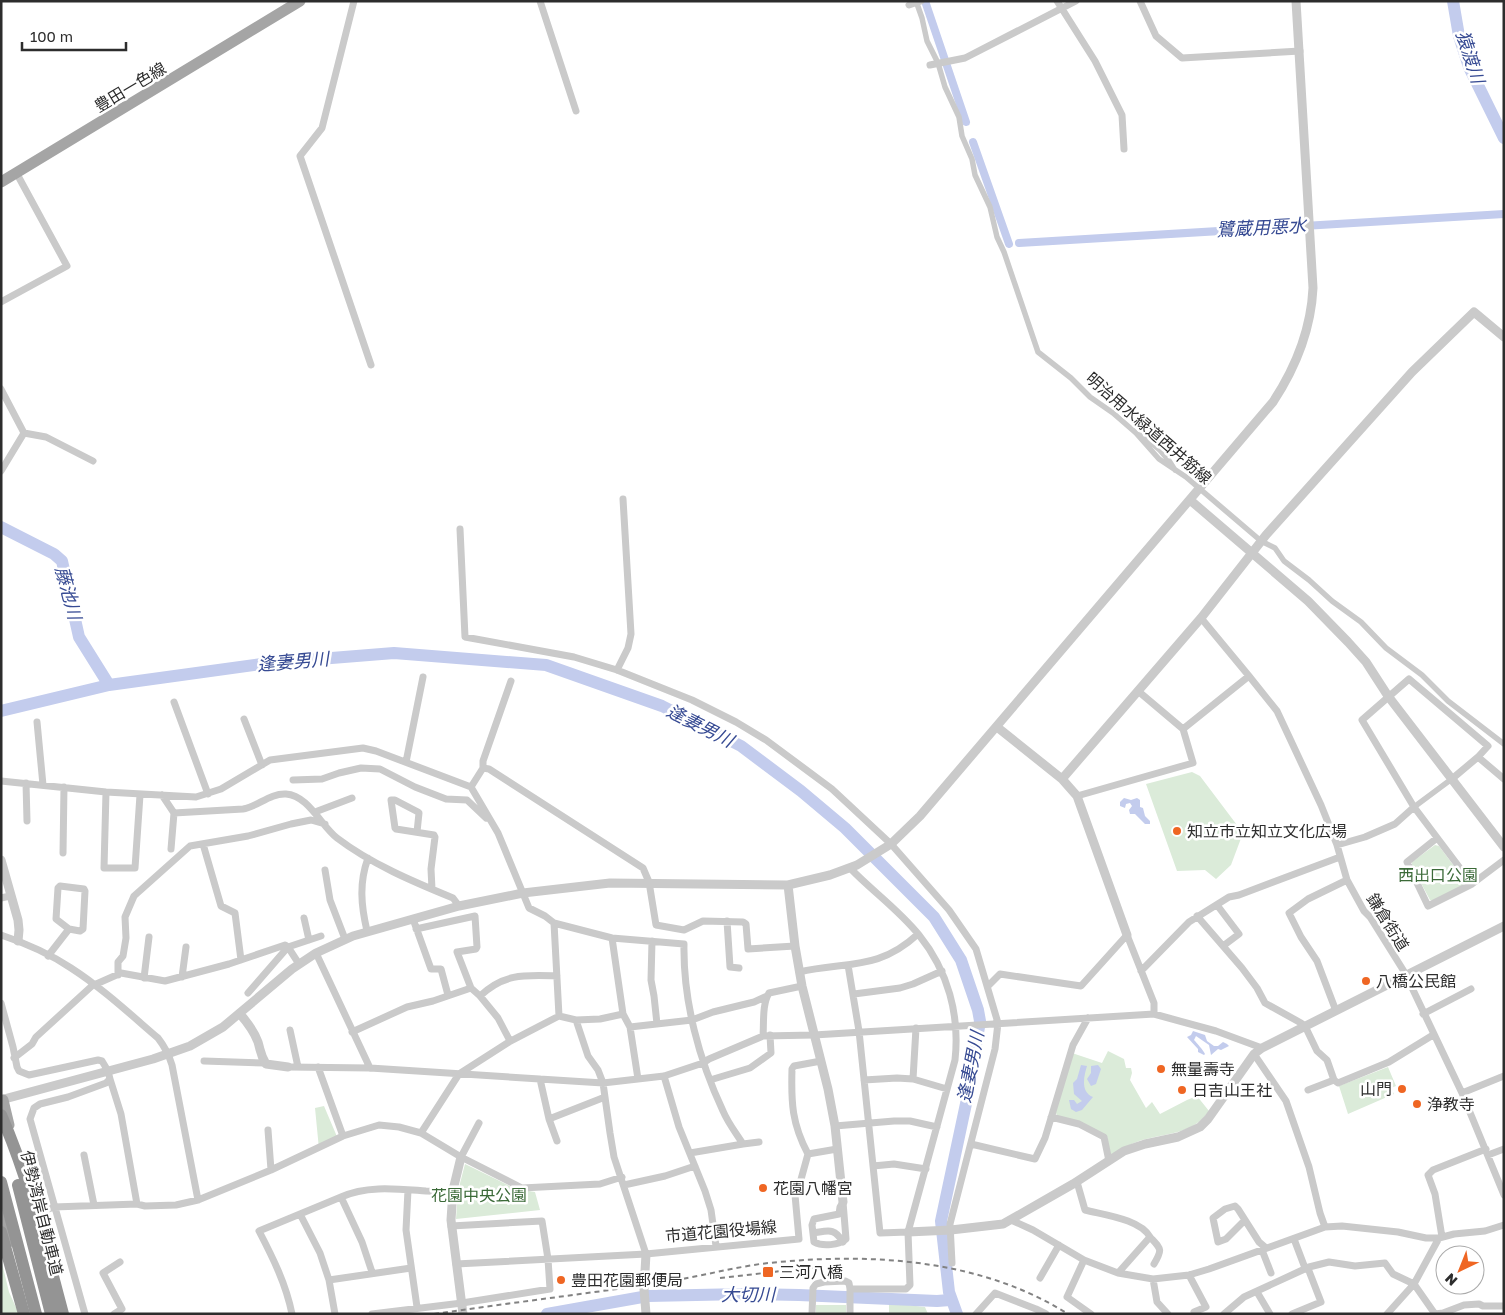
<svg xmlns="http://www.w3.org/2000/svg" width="1505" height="1315" viewBox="0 0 1505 1315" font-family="'Golos Text','Noto Sans JP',sans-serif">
	<rect width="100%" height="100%" fill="#fff"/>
	<path fill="#dbebd9" d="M1192,772l8,4 43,57 -12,32 -15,14 -11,-9 -28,1 -31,-87z
		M1435,845l4,1 27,36 -1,3 -32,16 -3,-1 -18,-34v-4z
		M1108,1051l16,8 2,9h5l1,5 -2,7 16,28 6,-6 8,12 27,-14 10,-4 12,15c-15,22 -39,22 -63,28 -13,3 -24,10 -36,16l-3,-19 -49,-20 -3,-4 17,-59 30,10z
		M1388,1067l8,19 -5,2 3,6 -46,20 -9,-28z
		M324,1106l14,33 -19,10 -4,-41z
		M465,1164l51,25 19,3 5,18 -84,9 2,-28z
		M1,1259l8,33 10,22h-18z
		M889,1303l36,4 3,7h-39z
		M816,1305h30v9h-30z"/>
	<path fill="#c3cced" d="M1124,798l7,2 6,-2 3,2v7l3,1 2,8 5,5v3h-5l-10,-10h-5l-1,-4 3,-4 -2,-3 -4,1 -1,4 -5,-2v-4z
		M1193,1031l12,4 2,6 7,5h4l5,-4 4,2 2,2 -8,4 -3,-1 -7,6 -2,-10 -13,-9 -2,4c3,3 9,10 11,14l-1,1 -6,-3v-3l-11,-12 4,-2z
		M1081,1065l6,1c-3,10 -7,26 6,31l-11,13 -6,2 -5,-3 -2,-9h5l3,4 5,-3 -8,-7 -1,-11 4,-4z
		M1098,1065l3,4 -5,15 -5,2 -4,-7 4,-6v-7z"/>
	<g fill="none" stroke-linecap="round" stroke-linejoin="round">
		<path stroke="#c3cced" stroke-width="8" d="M925,1l41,121
			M973,142l36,102
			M1019,243l485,-29"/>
		<path stroke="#c3cced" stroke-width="12" d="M1453,1l6,35 10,31 35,71
			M1,527l53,27 8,7 17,76 30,48
			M1,711l108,-26 160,-22 125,-10 152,12 116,41 79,40 60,45 44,37 89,89 27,43 17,50 2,11 -13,78 -26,122 8,71 8,22
			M547,1314l101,-18 96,-2 55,1 138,6 13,-1"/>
		<path stroke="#cacaca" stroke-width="5.5" d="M916,1l6,17 5,23 11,22 7,24 14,30 3,19 10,23 3,16 15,32 7,30 7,15 34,100 33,26 19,19 23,16 23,20 23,26 27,18 75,64 14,7 9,13 25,19 23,21 29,21 25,26 36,27 26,26 56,43
			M1140,435c16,9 26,19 35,35
			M1414,807l39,-29"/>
		<path stroke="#cacaca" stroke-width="7" d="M354,1l-32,127 -22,28 71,209
			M540,1l36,110
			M1057,1l38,60 27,54 2,34
			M1140,1l16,35 26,22 118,-7
			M909,5l12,-4
			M930,65l35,-7 111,-57
			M1,302l66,-36 -50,-92
			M1,389l23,44
			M24,433l22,4 47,24
			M1,471l23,-38
			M460,529l5,108 109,20 43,13 75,30 44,22 30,18 66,49 59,55 58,66 27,39 22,74 -3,26 -45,175 2,39
			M1201,618l48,58 28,35 44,94 16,40 10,35 17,31 6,6 35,56 57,120 42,102
			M617,670l11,-22 3,-14 -8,-135
			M174,702l34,92
			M244,719l18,46
			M37,722l6,63
			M1183,729l66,-53
			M406,762l17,-85
			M483,768v-7l28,-80
			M1453,778l25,-21
			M1504,779l-26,-22 10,-11 -79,-67 -47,41 52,87 58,77 32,-24
			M293,780l29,-1 17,-6 22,-5 19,1 35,18 31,12 21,1 19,18
			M1,781l105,11 90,5 25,-8 49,-29 93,-12 13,3 95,36 27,46 31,75 16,8 9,7 58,15 72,6c-1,57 15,116 39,167 5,12 13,22 20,33l16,-2
			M26,783l1,38
			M471,787l12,-19 6,1 154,99 6,14 7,43 28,5 19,-9 40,1 3,2 2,25 47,-3
			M106,792l-2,76h31l5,-73
			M162,795l12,18 -3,36
			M1077,796l116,-33 -10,-34 -45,-38
			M315,812l37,-14
			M174,813l69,-4c14,-2 27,-16 43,-15 22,1 36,33 51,44 34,26 77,44 116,60l6,8
			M417,832l2,-19 -1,-1 -23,-12h-4l4,28 1,1 38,6 1,2 -4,32 1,20
			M1437,838l-30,24 21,44 44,-22
			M203,844l18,62 14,7 6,47
			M1337,845l28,-8 30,-13 19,-17
			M63,853l1,-66
			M850,868c22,23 49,42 69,67 29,36 41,80 36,125l-47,172 2,53 -4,4h-56
			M325,870l5,30 15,39
			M1,898l9,-2
			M1217,905l22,29 -16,12
			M1197,916l45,52 15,20 8,15 36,20 4,3 12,25 10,9 7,20
			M304,918l5,22
			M413,919l18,50h10l7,26
			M727,921l3,46 9,1
			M554,923l5,93
			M416,929l59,-13 2,31 -1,2 -19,3 14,36
			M367,931c-6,-26 -8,-48 1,-73
			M1,935c24,8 49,19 70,33 31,20 59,46 87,70 7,9 11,17 14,27l26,135
			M612,938l11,76 7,13 8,52
			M652,941l-1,39 3,16 3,28
			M316,953l54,115
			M48,956l21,-27 11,2 3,-2 2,-38 -1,-2 -24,-3 -2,2 -2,31 13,10
			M848,965l11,66 21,202 28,-1
			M1141,971l48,-49 40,-25 10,-2 101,-38
			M799,972c48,-11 79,-1 119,-38
			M118,975v-13l5,-6 3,-18 -1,-21 9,-21 56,-50 58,-10 43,-12 20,-4 14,4
			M182,977l4,-30
			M144,978l5,-41
			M94,985l27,-12 44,8 64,-17 56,-19 3,2 33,-11
			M988,986l12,-12 81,12 46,-51 27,68v11
			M248,993l40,-46 11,17
			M854,994l46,-6 13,-4 29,-13
			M480,996l18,22 12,23
			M1,1003l12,44 4,20 2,4 10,4 69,-15 4,1 6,10 2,8 -4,4 -38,14 -28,7 -6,4 -4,11 55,195
			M1336,1011l-19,-50 -16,-24 -12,-24 19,-14 39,-19
			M1423,1014l48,-25
			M576,1020l12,36 10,14 5,13 7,50 4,24 32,97
			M630,1027l62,-7 21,-8 41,-10 13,-6
			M290,1030l8,37
			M352,1032l55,-25 26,-6 38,-13 9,8c24,-23 45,-21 77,-20
			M763,1036c1,-13 -1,-32 6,-43l33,-7
			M1254,1054l32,47 23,66 11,46 5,14
			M14,1058l18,-14 4,-7 58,-53
			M204,1061l61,2
			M288,1067l82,1 233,15 61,-7 39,-13 6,-4 54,-23 51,-1 340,-21 62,17 46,17
			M318,1067l25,69
			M664,1076l15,51 26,64 6,19 5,36
			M110,1079l11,35 16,90
			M540,1079l9,40 8,22
			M913,1079l3,-51
			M710,1080l40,-12 21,-15 -1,-18
			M864,1080l33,-2 16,1 34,10
			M1308,1090l26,-10 4,3 51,-21 44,-27
			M1462,1093l42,-17
			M1051,1117l28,7 25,13 5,24
			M549,1119l56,-22
			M835,1126l59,-5h16l27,6
			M268,1130l3,40
			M421,1133l38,-59 50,-32 50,-26 17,4 24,-1 23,-5
			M971,1144l64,15 10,-21 28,-93 15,-27
			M690,1153l53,-9
			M808,1154l29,-5
			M84,1155l10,50
			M1488,1155l16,-6
			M461,1157l18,-34
			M873,1166l21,-2 32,5
			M1077,1182l8,28c19,5 55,9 65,27
			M624,1185l41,-9 30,-10
			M408,1190l-2,40 11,77
			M843,1202l3,37c-7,6 -23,8 -32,3l-2,-17 2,-6 25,-5 1,-7z
			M46,1210l8,-3 83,-3 8,2 31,-1 22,-5 73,-30 72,-34 36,-11 20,2 22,6 40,24 61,31 78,-4 22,-7
			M300,1214l20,39 9,27
			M1011,1220l22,10 51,30 34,13 35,6 36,-4 20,-6 116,-42 17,-1 56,6 28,6h13l15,-4 31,-3 19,-6
			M1245,1220l-19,19 -8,3 -5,-24 12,-9 10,-3 3,3 21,33 7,6
			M813,1233c15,-2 21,-6 30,9
			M1442,1237l-7,-43 -7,-19 5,-5 53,-21
			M1262,1250l9,23
			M1084,1260l-17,37 24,17
			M456,1264l190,-10 153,-15 -4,-44 5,-12 8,-29c-16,-30 -17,-51 -16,-85l2,-3 27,-5
			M372,1272l-10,-30 -21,-45c26,-12 57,-8 85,-6 9,0 18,0 27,2
			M1118,1273l32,-36c11,12 13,12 4,27
			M1189,1275l17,32 -12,5
			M1040,1278l19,-33
			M1153,1279l4,23 11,12
			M1257,1292l13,22
			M114,1314l8,-5 -19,-36 17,-11
			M292,1314c-6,-30 -19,-56 -33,-83l82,-34
			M335,1314l-6,-34 82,-12
			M372,1314l90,-11 88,-14 -2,-30 -6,-38 -91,5
			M812,1314l1,-26 3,-4 8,-2 21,-1 4,2 1,6v25
			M976,1314l19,-21 41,16 10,5
			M1224,1314l20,-17 65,-30 20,-5 26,4 30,-3 8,11 21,10 21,30
			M1292,1314l29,-12 -12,-31 -4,-3 -11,-29
			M1387,1314l27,-30 25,-46
			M1435,1314l8,-1 21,-8 15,-1 4,2h21"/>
		<path stroke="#cacaca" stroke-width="9" d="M1190,500l118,101 40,41 18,20 22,34 116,151
			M997,727l65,52 15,17 50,139
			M1062,779l139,-161 65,-83 146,-163 62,-60 30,25
			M1,860l17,60 1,10 -1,11
			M788,885l7,61 7,40 26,103 7,37 8,76
			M240,1014c7,8 14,17 18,28 3,10 2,12 8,22l22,3
			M1,1100l152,-41 37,-13 33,-19 69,-58 24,-16 37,-17 60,-17 46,-13 64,-13 87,-10 178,2 42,-10 27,-10 34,-21 29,-28 353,-414c23,-35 38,-72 40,-114l-17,-287
			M461,1157l-8,33 -2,30 12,94
			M908,1232l43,-2 52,-6 70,-40 51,-33 21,-7 33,-7 22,-10 8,-8 46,-65 8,-6 242,-122
			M646,1254l-2,35 2,25"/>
		<path stroke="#a5a5a5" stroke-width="11" d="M1,182l299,-181
			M3,1100l6,25
			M1,1215l8,27"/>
		<path stroke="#949494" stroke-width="12" d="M1,1232l23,82"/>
		<path stroke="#828282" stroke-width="2" stroke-dasharray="5 4" stroke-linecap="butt" d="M720,1278l97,-11
			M434,1314c75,-11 150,-20 225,-31 34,-5 67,-14 101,-19 103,-12 218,-7 308,50"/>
		<path stroke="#949494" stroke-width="12" d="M1,1115c28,63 44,132 62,199
			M1,1182l35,132
			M18,1185l33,129"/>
	</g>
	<g fill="#ef6623" stroke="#fff" stroke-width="2">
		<circle cx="1177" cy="831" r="5"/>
		<circle cx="1366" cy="981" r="5"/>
		<circle cx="1161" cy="1069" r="5"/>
		<circle cx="1402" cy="1089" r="5"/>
		<circle cx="1182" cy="1090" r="5"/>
		<circle cx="1417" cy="1104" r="5"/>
		<circle cx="763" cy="1188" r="5"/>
		<rect x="762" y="1266" width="12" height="12" rx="2.5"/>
		<circle cx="561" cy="1280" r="5"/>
	</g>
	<g text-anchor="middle" stroke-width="5" stroke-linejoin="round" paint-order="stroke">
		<g font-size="16" fill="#2d2d2d" stroke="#fff">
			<text transform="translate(130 87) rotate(-31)" y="6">豊田一色線</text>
			<text transform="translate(1149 428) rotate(41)" y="6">明治用水緑道西井筋線</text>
			<text transform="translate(1388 922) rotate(58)" y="6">鎌倉街道</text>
			<text transform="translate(42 1213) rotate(76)" y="6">伊勢湾岸自動車道</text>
			<text transform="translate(721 1231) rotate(-5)" y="6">市道花園役場線</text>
		</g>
		<g font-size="16" fill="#2d2d2d" stroke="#fff" text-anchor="start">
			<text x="1187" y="837">知立市立知立文化広場</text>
			<text x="1376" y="987">八橋公民館</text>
			<text x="1171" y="1075">無量壽寺</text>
			<text x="1392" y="1095" text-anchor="end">山門</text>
			<text x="1192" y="1096">日吉山王社</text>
			<text x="1427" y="1110">浄教寺</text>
			<text x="773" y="1194">花園八幡宮</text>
			<text x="779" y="1278">三河八橋</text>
			<text x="571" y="1286">豊田花園郵便局</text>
		</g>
		<g font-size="16" fill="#3b6a38" stroke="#fff">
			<text x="1438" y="881">西出口公園</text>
			<text x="479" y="1201">花園中央公園</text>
		</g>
		<g font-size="18" font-style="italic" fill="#364a93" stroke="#fff">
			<text transform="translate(1470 57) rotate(72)" y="6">猿渡川</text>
			<text transform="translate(1261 228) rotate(-3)" y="6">鷺蔵用悪水</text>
			<text transform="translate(68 593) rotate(75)" y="6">藤池川</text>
			<text transform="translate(293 662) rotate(-5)" y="6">逢妻男川</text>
			<text transform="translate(700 726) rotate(27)" y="6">逢妻男川</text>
			<text transform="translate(971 1067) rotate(-79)" y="6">逢妻男川</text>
			<text x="748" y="1301">大切川</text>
		</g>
	</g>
	<rect width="1505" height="1315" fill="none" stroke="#2d2d2d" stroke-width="5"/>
	<g transform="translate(1460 1270) rotate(223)"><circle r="24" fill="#ffffff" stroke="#ababab"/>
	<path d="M0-4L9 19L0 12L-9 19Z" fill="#ef6623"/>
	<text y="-8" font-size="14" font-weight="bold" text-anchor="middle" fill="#2d2d2d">N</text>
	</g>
	<path d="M22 42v8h104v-8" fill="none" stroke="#2d2d2d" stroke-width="2.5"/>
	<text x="30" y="42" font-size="15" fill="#2d2d2d" stroke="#ffffff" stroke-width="4" paint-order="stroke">100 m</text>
</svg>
